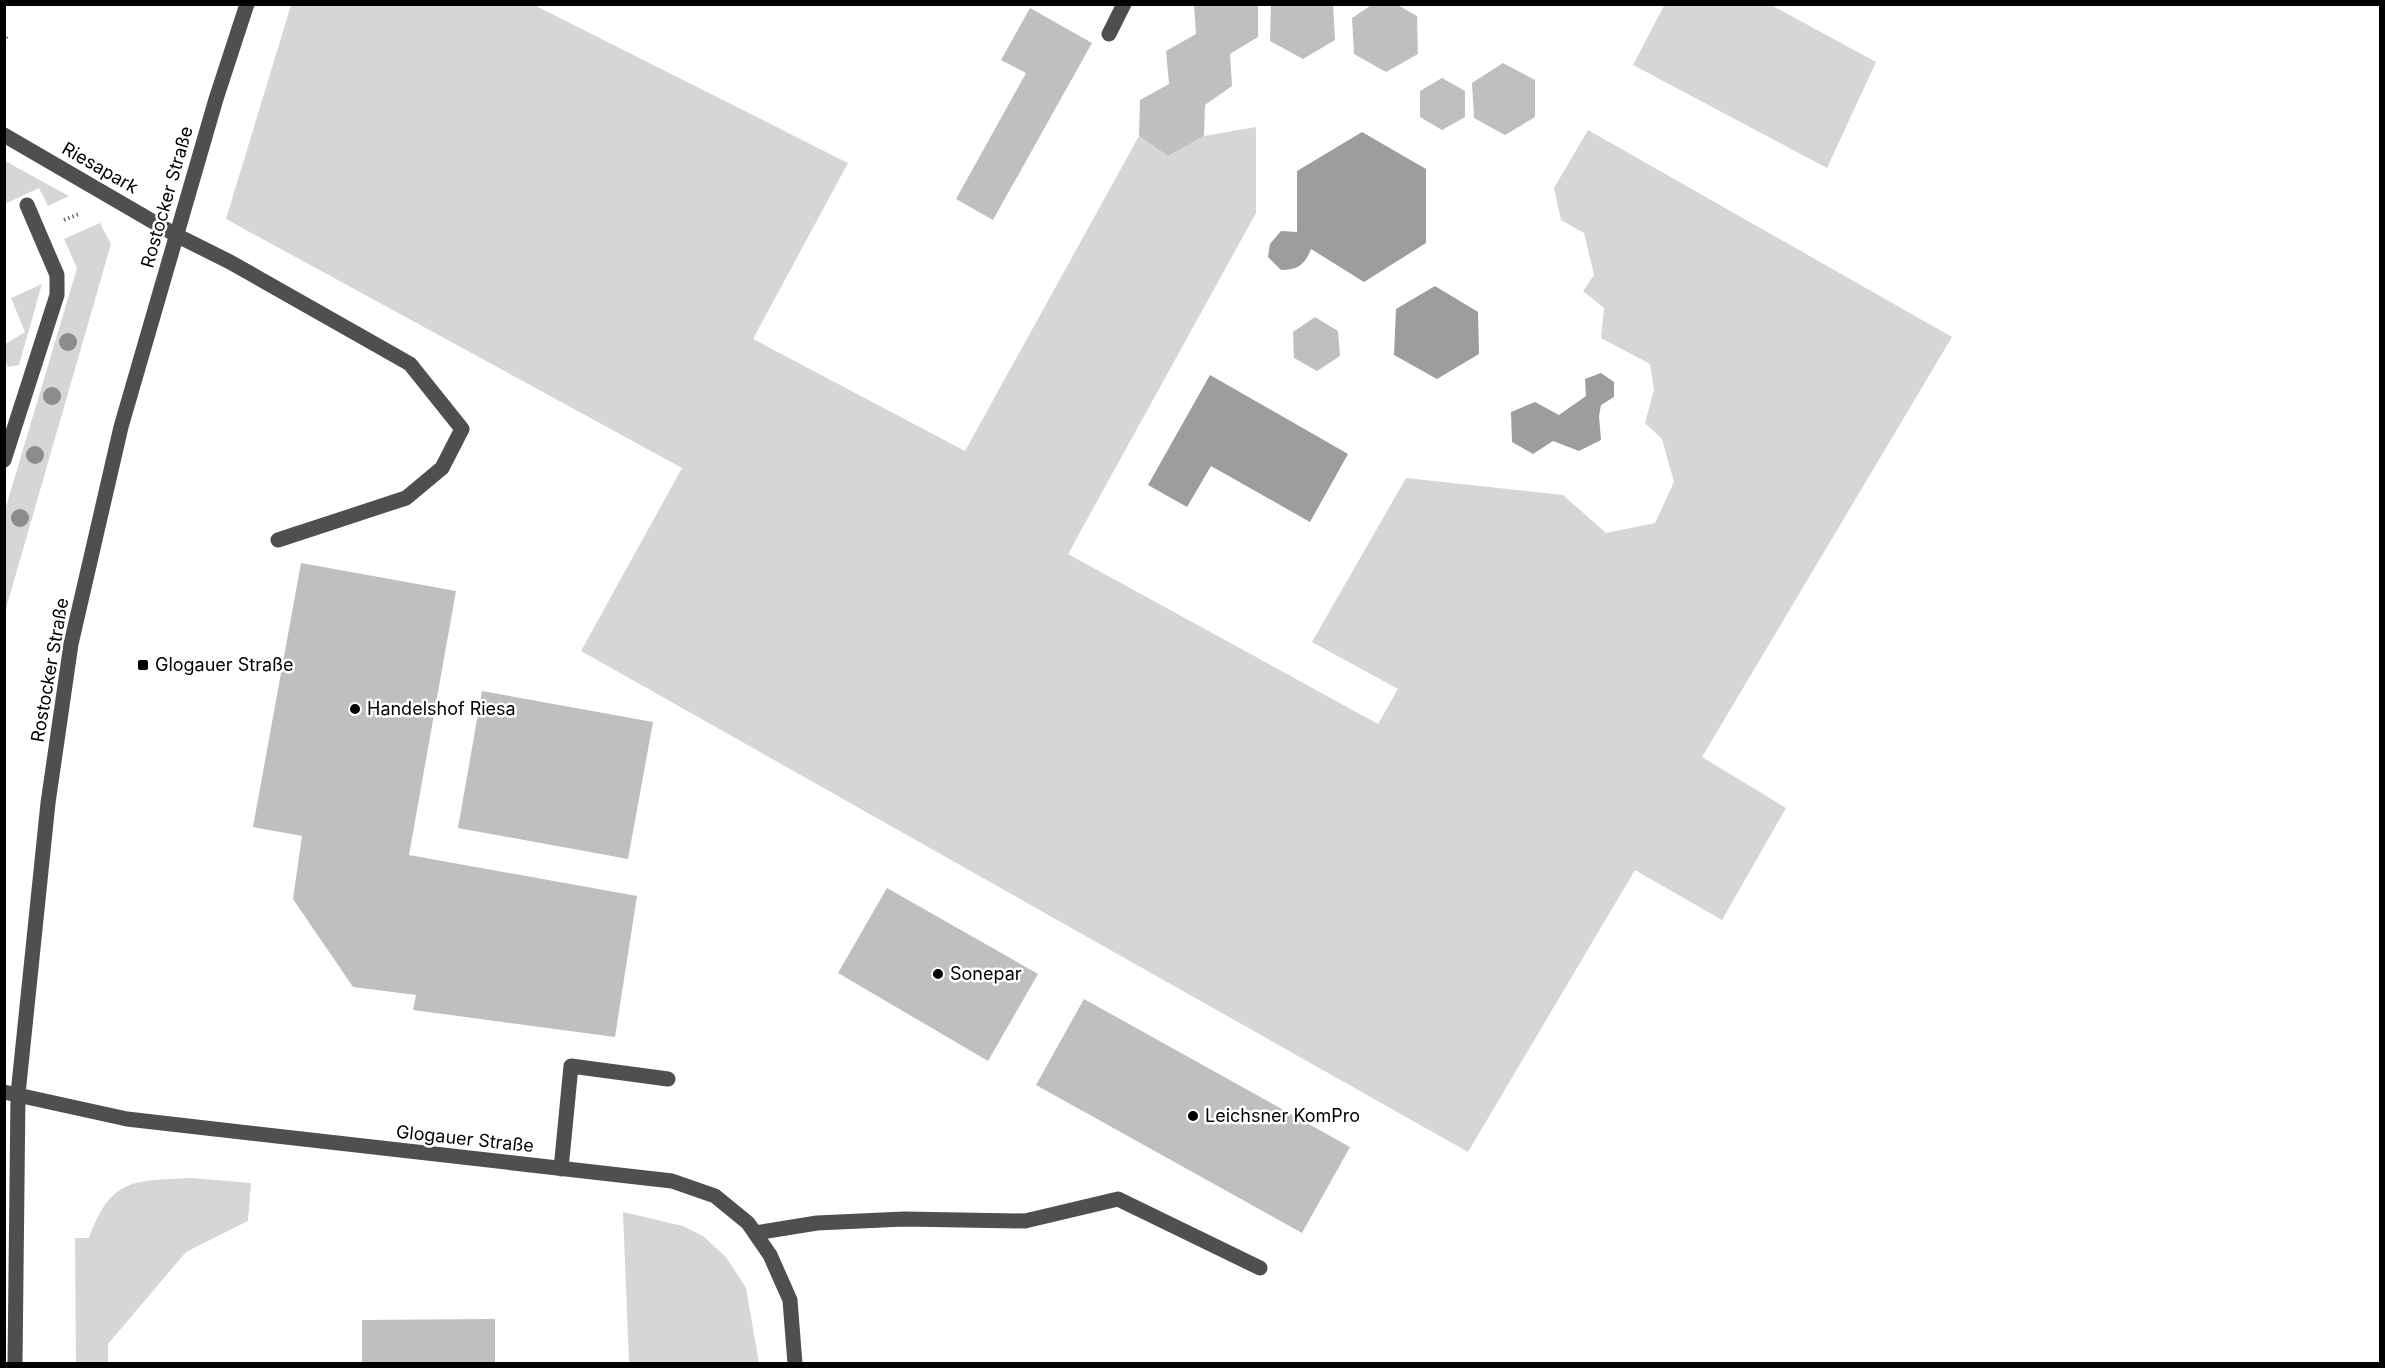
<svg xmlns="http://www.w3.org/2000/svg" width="2385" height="1368" viewBox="0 0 2385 1368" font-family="Inter,sans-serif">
	<rect width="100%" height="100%" fill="#fff"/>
	<path fill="#d6d6d6" d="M1665,4l106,1 105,57 -49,106 -194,-103z
		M291,5h243l314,158 -95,176 212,112 174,-315 29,20 36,-20 52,-9v86l-188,341 310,170 20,-35 -86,-47 94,-164 157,17 43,38 49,-10 19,-41 -12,-43 -17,-16 9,-33 -4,-26 -49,-26 3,-30 -21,-17 11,-16 -10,-42 -23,-13 -7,-32 34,-58 364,207 -250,420 84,51 -64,112 -87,-50 -167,282 -887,-501 101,-183 -456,-249z
		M5,161l64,35 -21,10 -9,-18 -34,16z
		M100,223l11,21 -106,368v-102l72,-242 -13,-29z
		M42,284l-23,81 -11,2 -3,-7v-16l20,-12 -14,-34z
		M191,1178l60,5 -3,38 -62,31 -78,92v19h-32l-1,-125h14c22,-61 45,-57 102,-60z
		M623,1212l60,14 20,10 23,21 20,31 13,75h-130z"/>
	<path fill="#9d9d9d" d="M1362,132l64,37v74l-62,39 -53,-33c-6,15 -12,21 -30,21l-13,-13 2,-13 11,-13 16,1v-61z
		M1435,286l43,26 1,42 -42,25 -43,-24 2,-46z
		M1601,373l13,9v15l-13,8 -2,11 2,24 -22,11 -26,-10 -20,13 -21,-12 -1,-30 24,-10 24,13 27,-19 -1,-17z
		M1210,375l138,79 -38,68 -99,-56 -24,41 -39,-22z"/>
	<path fill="#bfbfbf" d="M1194,4h64v33l-28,17 2,32 -27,19 -1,31 -36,20 -29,-20 1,-36 29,-16 -3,-33 30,-17z
		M1271,4h62l2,36 -32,19 -33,-18z
		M1373,4h23l21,12 1,38 -32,18 -32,-18 -2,-36z
		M1030,8l62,35 -99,177 -37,-21 70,-126 -25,-13z
		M1503,63l32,17v37l-30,18 -31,-17 -2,-35z
		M1442,78l23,13v26l-23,13 -22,-13v-26z
		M1315,317l23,14 2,25 -23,15 -23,-13 -1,-26z
		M301,563l155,28 -47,264 228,41 -22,141 -202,-27 3,-15 -63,-8 -60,-88 9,-63 -49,-9z
		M482,691l171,31 -25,137 -170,-31z
		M887,888l151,86 -50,87 -150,-88z
		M1084,999l266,148 -48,86 -266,-148z
		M495,1319v45h-133v-44z"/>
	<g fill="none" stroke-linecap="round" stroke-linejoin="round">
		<path stroke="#717171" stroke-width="4" stroke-dasharray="1.5 3" stroke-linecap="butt" d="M4,42l4,-8
			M64,220l15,-6"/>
		<path stroke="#4f4f4f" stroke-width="15" d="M1109,34l15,-30
			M4,135l172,100 54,27 180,102 52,65 -20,39 -36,30 -128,42
			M4,460l53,-165v-20l-30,-70
			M4,1092l123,27 545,62 43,15 33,27 22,32 20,45 5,64
			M561,1169l10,-103 97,13
			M755,1233l62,-10 87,-4 121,2 93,-22 142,69
			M15,1364l3,-270 30,-291 23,-159 50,-217 95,-328 31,-95"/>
	</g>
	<g fill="#8c8c8c">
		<circle cx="68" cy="342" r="9"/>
		<circle cx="52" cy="396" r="9"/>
		<circle cx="35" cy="455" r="9"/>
		<circle cx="20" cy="518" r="9"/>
	</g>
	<g fill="#000" stroke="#fff" stroke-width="2">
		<rect x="137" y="659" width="12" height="12" rx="3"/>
		<circle cx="355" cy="709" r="6"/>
		<circle cx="938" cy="974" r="6"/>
		<circle cx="1193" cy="1116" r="6"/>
	</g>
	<g text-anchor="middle" stroke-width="5" stroke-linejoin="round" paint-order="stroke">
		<g font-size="18" fill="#000" stroke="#fff">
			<text transform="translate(100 168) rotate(30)" y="6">Riesapark</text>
			<text transform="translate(167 197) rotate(-74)" y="6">Rostocker Straße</text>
			<text transform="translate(50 670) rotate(-80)" y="6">Rostocker Straße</text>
			<text transform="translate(465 1139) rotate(6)" y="6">Glogauer Straße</text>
		</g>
		<g font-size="18" fill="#000" stroke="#fff" text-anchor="start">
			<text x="155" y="671">Glogauer Straße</text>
			<text x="367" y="715">Handelshof Riesa</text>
			<text x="950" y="980">Sonepar</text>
			<text x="1205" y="1122">Leichsner KomPro</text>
		</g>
	</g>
	<rect width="2385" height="1368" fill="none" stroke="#000000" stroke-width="12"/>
</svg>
